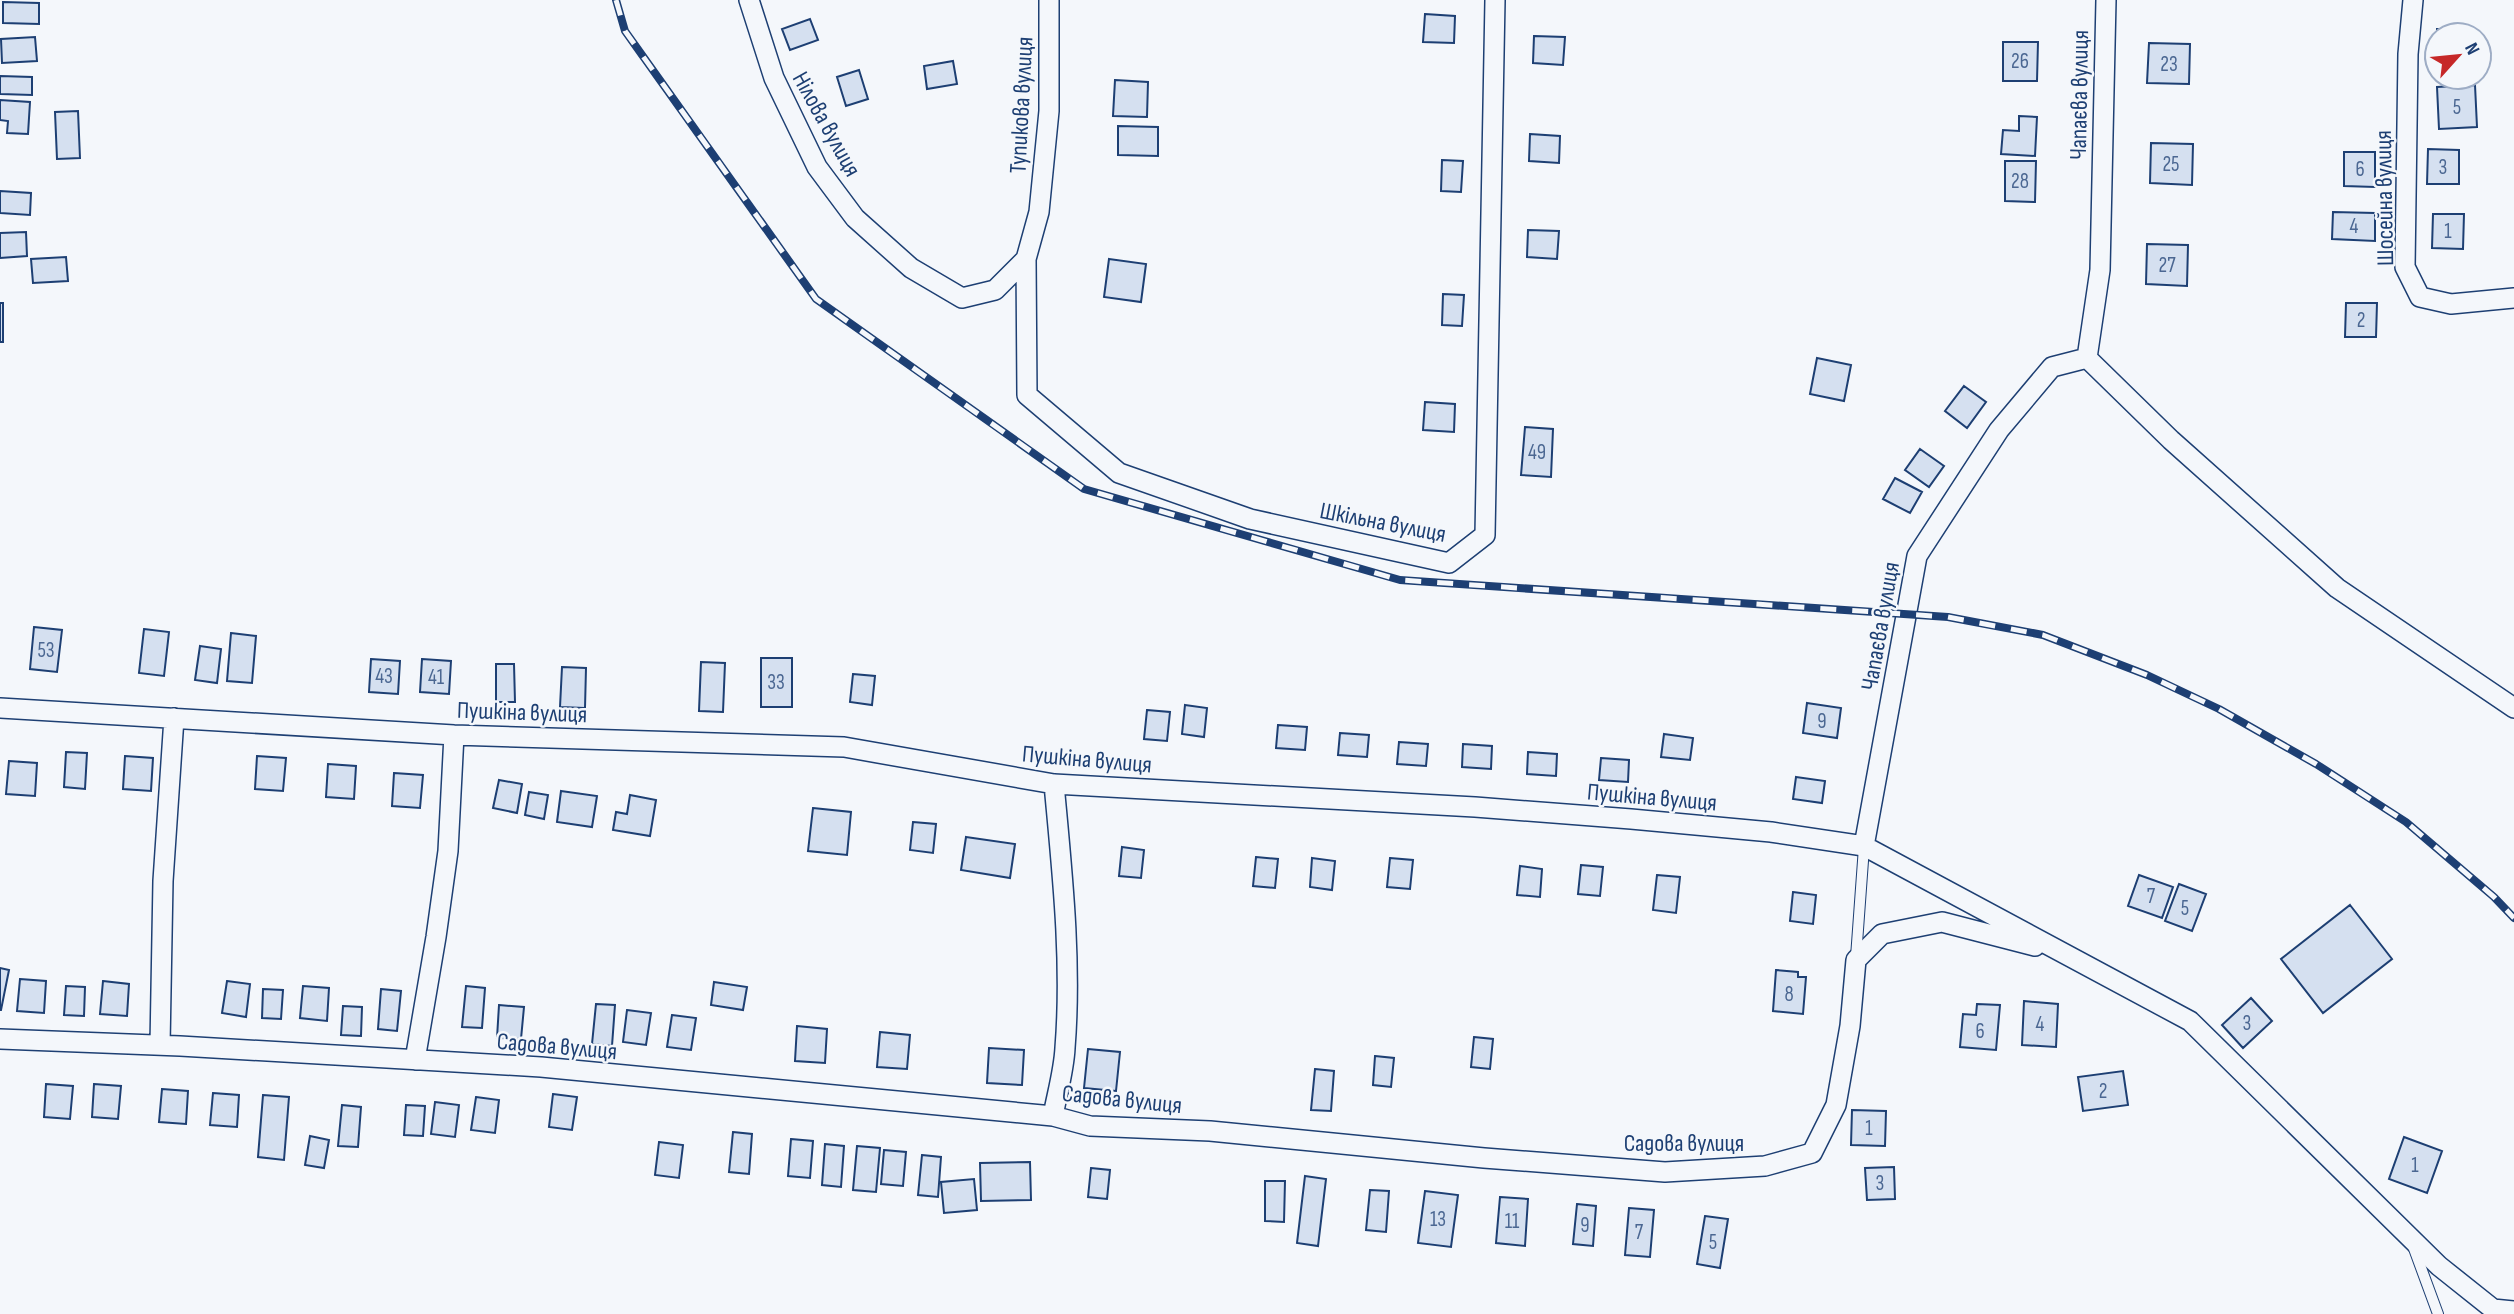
<svg xmlns="http://www.w3.org/2000/svg" width="2514" height="1314" viewBox="0 0 2514 1314" font-family="'Sofia Sans Condensed',sans-serif">
	<rect width="100%" height="100%" fill="#f4f7fb"/>
	<path fill="#d5e0f0" stroke="#1d3f73" stroke-width="2" d="M3,2l36,1v21l-36,-1z
		M1425,14l30,2 -1,27 -31,-1z
		M810,19l8,21 -28,10 -8,-21z
		M2437,29l31,1v5h-31z
		M1534,36l31,1 -2,28 -30,-2z
		M35,37l2,24 -35,2 -1,-24z
		M2003,42h35l-1,39h-34z
		M2149,43l41,1 -1,40 -42,-1z
		M953,61l4,23 -30,5 -3,-23z
		M859,70l9,29 -22,7 -9,-29z
		M0,76l32,1v18l-32,-1z
		M1115,80l33,2 -1,35 -34,-1z
		M2475,85l2,42 -38,2 -2,-42z
		M0,100l30,2 -2,32 -21,-1 1,-12 -8,-1z
		M78,111l2,47 -23,1 -2,-47z
		M2019,116l18,1 -2,39 -34,-2 2,-24 16,1z
		M1118,126l40,1v29l-40,-1z
		M1530,134l30,2 -1,27 -30,-2z
		M2151,143l42,1 -1,41 -42,-2z
		M2428,149l31,1v34h-32z
		M2344,152h31v35l-31,-1z
		M1442,160l21,1 -2,31 -20,-1z
		M2005,161h31l-1,41 -30,-1z
		M0,191l31,2 -1,22 -30,-2z
		M2333,212l42,1v28l-43,-2z
		M2433,214h31l-1,35 -31,-1z
		M1528,230l31,1 -2,28 -30,-2z
		M26,232l1,24 -27,2v-25z
		M2147,244l41,1 -1,41 -41,-2z
		M66,257l2,24 -35,2 -2,-24z
		M1109,259l37,5 -5,38 -37,-5z
		M1443,294l21,1 -2,31 -20,-1z
		M0,303h3v39h-3z
		M2346,303h31l-1,34h-31z
		M1817,358l34,7 -7,36 -34,-7z
		M1964,386l22,16 -19,26 -22,-17z
		M1425,402l30,2 -1,28 -31,-2z
		M1525,427l28,2 -2,48 -30,-2z
		M1920,449l24,17 -15,21 -24,-17z
		M1895,478l27,14 -12,21 -27,-14z
		M34,627l28,3 -5,42 -27,-3z
		M144,629l25,3 -5,44 -25,-3z
		M231,633l25,3 -4,47 -25,-2z
		M200,646l21,3 -4,34 -22,-3z
		M761,658h31v49h-31z
		M371,659l29,2 -2,33 -29,-2z
		M422,659l29,2 -2,33 -29,-2z
		M701,662l24,1 -2,49 -24,-1z
		M496,664h18l1,38h-19z
		M562,667l24,1 -1,40 -25,-1z
		M853,674l22,2 -3,29 -22,-3z
		M1807,703l34,5 -4,30 -34,-5z
		M1185,705l22,3 -3,29 -22,-3z
		M1147,710l23,2 -3,29 -23,-2z
		M1278,725l29,2 -2,23 -29,-2z
		M1340,733l29,2 -2,22 -29,-2z
		M1664,734l29,4 -3,22 -29,-3z
		M1399,742l29,2 -2,22 -29,-2z
		M1463,744l29,2 -1,23 -29,-2z
		M66,752l21,1 -2,36 -21,-2z
		M1528,752l29,2 -1,22 -29,-2z
		M125,756l28,2 -2,33 -28,-2z
		M257,756l29,2 -3,33 -28,-2z
		M1601,758l28,2 -1,22 -29,-2z
		M9,761l28,2 -2,33 -29,-2z
		M328,764l28,2 -2,33 -28,-2z
		M394,773l29,2 -3,33 -28,-2z
		M1796,777l29,4 -3,22 -29,-4z
		M499,780l23,4 -5,29 -24,-5z
		M561,791l36,5 -5,31 -35,-5z
		M529,792l19,3 -4,24 -19,-4z
		M630,795l26,5 -6,36 -37,-6 3,-18 11,2z
		M813,808l38,4 -4,43 -39,-4z
		M913,822l23,2 -3,29 -23,-3z
		M966,837l49,7 -5,34 -49,-8z
		M1122,847l22,3 -3,28 -22,-2z
		M1256,857l22,2 -3,29 -22,-2z
		M1312,858l23,3 -3,29 -22,-3z
		M1390,858l23,2 -3,29 -23,-2z
		M1581,865l22,2 -3,29 -22,-2z
		M1520,866l22,3 -2,28 -23,-2z
		M1657,875l23,2 -4,36 -23,-3z
		M2139,875l34,12 -11,31 -34,-12z
		M2179,884l27,10 -14,37 -27,-10z
		M1793,892l23,3 -3,29 -23,-3z
		M2350,905l42,54 -69,54 -42,-54z
		M0,968l9,2 -8,40h-1z
		M1776,970l22,2v5h8l-3,37 -30,-3z
		M20,979l26,2 -2,32 -27,-2z
		M103,981l26,3 -2,32 -27,-2z
		M227,981l23,3 -4,33 -24,-4z
		M714,982l33,5 -4,23 -32,-5z
		M66,986l19,1 -1,29 -20,-1z
		M303,986l26,2 -2,33 -27,-3z
		M466,986l19,2 -3,40 -20,-1z
		M263,989l20,1 -2,29 -19,-1z
		M381,989l20,2 -4,40 -19,-2z
		M2251,998l21,23 -29,27 -21,-23z
		M2024,1001l34,3 -2,43 -34,-2z
		M596,1004l19,1 -3,41 -20,-2z
		M1977,1004l23,1 -4,45 -36,-3 3,-33 13,1z
		M499,1005l25,2 -3,32 -24,-1z
		M343,1006l19,1 -1,29 -20,-1z
		M627,1010l24,3 -5,32 -23,-3z
		M672,1015l24,3 -5,32 -24,-3z
		M797,1026l30,3 -2,34 -30,-2z
		M880,1032l30,3 -3,34 -30,-2z
		M1474,1037l19,2 -3,30 -19,-2z
		M989,1048l35,2 -2,35 -35,-2z
		M1088,1049l32,3 -4,39 -32,-3z
		M1375,1056l19,2 -3,29 -18,-2z
		M1315,1069l19,2 -3,40 -20,-1z
		M2123,1071l5,34 -45,6 -5,-34z
		M46,1084l27,2 -3,33 -26,-2z
		M94,1084l27,2 -3,33 -26,-2z
		M162,1089l26,2 -2,33 -27,-2z
		M213,1093l26,2 -2,32 -27,-2z
		M553,1094l24,3 -5,33 -23,-3z
		M263,1095l26,2 -5,63 -26,-3z
		M476,1097l23,3 -4,33 -24,-3z
		M435,1102l24,3 -4,32 -24,-3z
		M342,1105l19,2 -3,40 -20,-1z
		M406,1105l19,1 -2,30 -19,-1z
		M1852,1110l34,1 -1,35 -34,-1z
		M733,1132l19,2 -3,40 -20,-2z
		M310,1136l19,4 -5,28 -19,-3z
		M2404,1137l38,14 -15,42 -38,-14z
		M791,1139l22,2 -3,37 -22,-2z
		M659,1142l24,3 -4,33 -24,-3z
		M825,1144l19,2 -3,41 -19,-2z
		M857,1146l23,2 -4,44 -23,-2z
		M884,1150l22,2 -3,34 -22,-2z
		M922,1155l19,2 -3,40 -20,-2z
		M1030,1162l1,38 -50,1 -1,-38z
		M1894,1167l1,32 -28,1 -2,-32z
		M1091,1168l19,2 -3,29 -19,-2z
		M1305,1176l21,3 -8,67 -21,-3z
		M974,1179l3,31 -33,3 -3,-31z
		M1265,1181h20l-1,41 -19,-1z
		M1370,1190l19,1 -3,41 -20,-2z
		M1425,1191l33,4 -7,52 -33,-4z
		M1500,1197l28,2 -3,47 -29,-3z
		M1577,1204l19,2 -3,40 -20,-2z
		M1629,1208l25,2 -4,47 -25,-2z
		M1705,1216l23,3 -8,49 -23,-4z"/>
	<g fill="none" stroke-linecap="round" stroke-linejoin="round">
		<defs>
			<path id="lane" d="M1856,957l8,-110
				M2413,1246l25,68"/>
			<path id="street" d="M749,0l25,78 43,89 38,51 56,50 51,30 33,-8 31,-31 13,-47 10,-101v-111
				M2106,0l-6,270 -13,88 84,82 166,148 177,120
				M2413,0l-5,54 -3,213 15,30 31,7 63,-6
				M1026,259l1,136 92,78 131,46 199,44 36,-28 10,-535
				M0,708l454,27 390,12 210,37 421,23 156,12 140,13 93,14 326,175 249,245 54,43 21,2
				M1864,846l53,-290 82,-126 53,-63 35,-9
				M0,1039l180,7 361,21 512,49 37,10 120,5 274,27 181,14 100,-6 47,-13 24,-48 14,-79 6,-66 26,-26 60,-12 93,24
				M160,1045l3,-164 11,-163
				M415,1060l21,-123 12,-86 6,-116
				M1053,1116c4,-22 11,-46 12,-68 7,-88 -3,-177 -11,-264"/>
		</defs>
		<use href="#lane" stroke="#1d3f73" stroke-width="12"/>
		<use href="#street" stroke="#1d3f73" stroke-width="22"/>
		<use href="#lane" stroke="#f4f7fb" stroke-width="10"/>
		<use href="#street" stroke="#f4f7fb" stroke-width="19"/>
		<defs>
			<path id="rail" d="M616,0l9,31 191,268 268,190 316,91 548,37 95,18 104,40 72,34 97,55 90,58 88,75 20,21"/>
		</defs>
		<use href="#rail" stroke="#1d3f73" stroke-width="8"/>
		<use href="#rail" stroke="#f4f7fb" stroke-width="5" stroke-dasharray="16" stroke-linecap="butt"/>
	</g>
	<g text-anchor="middle" stroke-width="5" stroke-linejoin="round" paint-order="stroke">
		<g font-size="21" fill="#4b6792">
			<text x="2020" y="68">26</text>
			<text x="2169" y="71">23</text>
			<text x="2457" y="114">5</text>
			<text x="2171" y="171">25</text>
			<text x="2443" y="174">3</text>
			<text x="2360" y="176">6</text>
			<text x="2020" y="188">28</text>
			<text x="2354" y="233">4</text>
			<text x="2448" y="238">1</text>
			<text x="2167" y="272">27</text>
			<text x="2361" y="327">2</text>
			<text x="1537" y="459">49</text>
			<text x="46" y="657">53</text>
			<text x="384" y="683">43</text>
			<text x="436" y="684">41</text>
			<text x="776" y="689">33</text>
			<text x="1822" y="728">9</text>
			<text x="2151" y="903">7</text>
			<text x="2185" y="915">5</text>
			<text x="1789" y="1001">8</text>
			<text x="2247" y="1030">3</text>
			<text x="2040" y="1031">4</text>
			<text x="1980" y="1038">6</text>
			<text x="2103" y="1098">2</text>
			<text x="1869" y="1135">1</text>
			<text x="2415" y="1172">1</text>
			<text x="1880" y="1190">3</text>
			<text x="1438" y="1226">13</text>
			<text x="1512" y="1228">11</text>
			<text x="1585" y="1232">9</text>
			<text x="1639" y="1239">7</text>
			<text x="1713" y="1249">5</text>
		</g>
		<g font-size="24" fill="#1d3f73" stroke="#f4f7fb">
			<text transform="translate(2079 95) rotate(-89)" y="8">Чапаєва вулиця</text>
			<text transform="translate(1021 105) rotate(-87)" y="8">Тупикова вулиця</text>
			<text transform="translate(827 124) rotate(61)" y="8">Нілова вулиця</text>
			<text transform="translate(2384 198) rotate(-91)" y="8">Шосейна вулиця</text>
			<text transform="translate(1383 522) rotate(11)" y="8">Шкільна вулиця</text>
			<text transform="translate(1880 626) rotate(-80)" y="8">Чапаєва вулиця</text>
			<text transform="translate(522 712) rotate(2)" y="8">Пушкіна вулиця</text>
			<text transform="translate(1087 759) rotate(5)" y="8">Пушкіна вулиця</text>
			<text transform="translate(1652 797) rotate(5)" y="8">Пушкіна вулиця</text>
			<text transform="translate(557 1046) rotate(5)" y="8">Садова вулиця</text>
			<text transform="translate(1122 1099) rotate(6)" y="8">Садова вулиця</text>
			<text x="1684" y="1151">Садова вулиця</text>
		</g>
	</g>
	<g transform="translate(2458 56) rotate(63)"><circle r="33" fill="#f4f7fb" stroke="#9eadc5" stroke-width="2"/>
	<path d="M0-5L12 26L0 18L-12 26Z" fill="#c62828"/>
	<text y="-10" font-size="19" font-weight="bold" text-anchor="middle" fill="#1d3f73">N</text>
	</g>
</svg>
